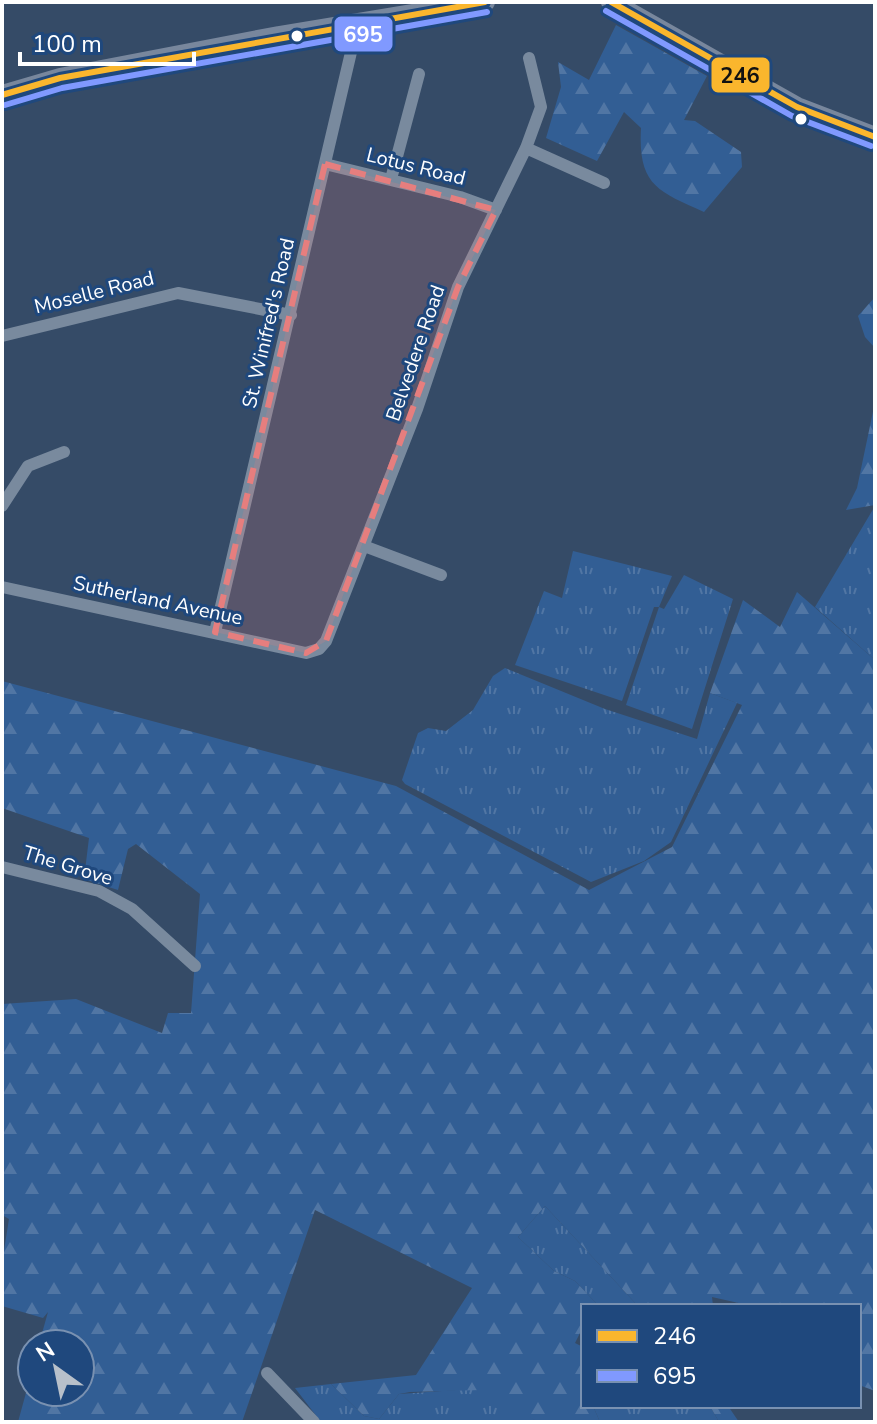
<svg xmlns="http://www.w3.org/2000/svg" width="877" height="1424" viewBox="0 0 877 1424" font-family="'Nunito Sans',sans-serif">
	<defs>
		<pattern id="grass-tufts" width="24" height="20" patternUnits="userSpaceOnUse" patternTransform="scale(2)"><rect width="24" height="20" fill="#325e94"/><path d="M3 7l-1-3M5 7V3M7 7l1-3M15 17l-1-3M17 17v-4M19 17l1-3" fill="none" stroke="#5176a4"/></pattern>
		<pattern id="forest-firs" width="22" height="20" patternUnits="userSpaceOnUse" patternTransform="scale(2)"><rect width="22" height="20" fill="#325e94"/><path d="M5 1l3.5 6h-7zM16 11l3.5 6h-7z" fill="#5176a4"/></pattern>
	</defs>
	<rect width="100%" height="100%" fill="#354b67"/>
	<path fill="url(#grass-tufts)" d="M875,506v154l-60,-53z
		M573,551l99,25 -13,31 5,2 20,-34 49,24 -41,130 -66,-24 33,-98h-5l-32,94 -107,-36 29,-74 18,7z
		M505,668l100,41 92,30 13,-46 27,10 -66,139 -27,19 -53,21 -186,-98 -3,-4 16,-47 10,-5 18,3 27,-21 20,-34z
		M545,1206l93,100h-39l-24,-25 -21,-10 -36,-34z
		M331,1384l33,32 15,3 20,-25 86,-6 53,34h-217l-26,-34z
		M593,1406h117l9,16h-119z"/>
	<path fill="url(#forest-firs)" d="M616,25l91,51 -23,44 11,1 46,31 1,15 -38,45c-48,-21 -66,-28 -63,-84l-17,-16 -27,49 -51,-23 15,-51 -3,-25 31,18z
		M875,297v51l-10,-11 -7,-21z
		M875,402v103l-29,5 11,-22z
		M797,592l78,68v731l-16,-6v-79h-107l-40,-9 1,9h-75l-93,-100 -27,31 36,34 21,10 24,25h-16v21l-8,16 8,4v59h10l7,16h-62l-57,-32 -71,2 -11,2 -20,25 -15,-3 -33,-32 85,-9 56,-87 -157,-78 -73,212h-224l14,-51v21h48v-48h-41l9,-32 -5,6 -41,-12v-43l7,-44 -7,-4v-211l74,-5 86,34 6,-20h23l9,-119 -64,-50 -8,5 -10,41 -34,-11 5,-41 -87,-30v-127l394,105 193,104 83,-43 70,-142 -32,-12 33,-93 37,27z
		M710,1406h18l11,16h-20z"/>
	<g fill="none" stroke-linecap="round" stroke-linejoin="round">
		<path stroke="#798a9e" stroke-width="12" d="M526,148l78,35
			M325,164l135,33 36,13
			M391,179l28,-105
			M2,336l176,-43 113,22
			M2,506l26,-40 36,-14
			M364,546l77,29
			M2,587l304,66 13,-4 7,-8 91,-232 41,-122 68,-139 15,-41 -12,-49
			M215,632l137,-584 -1,-26
			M2,867l97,24 33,18 63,57
			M267,1373l47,49"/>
		<path stroke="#78879d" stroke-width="20" d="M611,2l186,105 78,30
			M2,95l58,-17 219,-42 206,-34"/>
		<defs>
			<path id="bus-1" d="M611,2l186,105 78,30
				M2,95l58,-17 425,-76"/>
			<path id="bus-2" d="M606,11l186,105 79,30
				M5,105l57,-17 425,-76"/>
		</defs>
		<use href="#bus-1" stroke="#1f487d" stroke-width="12"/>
		<use href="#bus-2" stroke="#1f487d" stroke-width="12"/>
		<use href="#bus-1" stroke="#fab62d" stroke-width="6"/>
		<use href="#bus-2" stroke="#8099ff" stroke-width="6"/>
	</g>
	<path fill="#e67e7e" fill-opacity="0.2" stroke="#e67e7e" stroke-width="6" stroke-dasharray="16 10" stroke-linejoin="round" d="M325,164l171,46 -38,77 -132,354 -20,12 -91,-21z"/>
	<g fill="#fff" stroke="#1f487d" stroke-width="3">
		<circle cx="297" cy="36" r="7"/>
		<circle cx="801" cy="119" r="7"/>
	</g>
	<g text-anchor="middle" stroke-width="6" stroke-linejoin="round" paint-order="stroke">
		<g font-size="20" fill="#fff" stroke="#1f487d">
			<text transform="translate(416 166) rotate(14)" y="7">Lotus Road</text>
			<text transform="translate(94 292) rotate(-14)" y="7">Moselle Road</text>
			<text transform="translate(268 323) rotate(-77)" y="7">St. Winifred's Road</text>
			<text transform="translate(415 353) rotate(-71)" y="7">Belvedere Road</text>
			<text transform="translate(158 600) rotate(12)" y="7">Sutherland Avenue</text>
			<text transform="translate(68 865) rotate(17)" y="7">The Grove</text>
		</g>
	</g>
	<g stroke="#1f487d" stroke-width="3">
		<rect x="333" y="15" width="61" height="38" rx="8" fill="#8099ff"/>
		<rect x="710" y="56" width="61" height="38" rx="8" fill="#fab62d"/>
	</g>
	<g font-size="22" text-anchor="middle" font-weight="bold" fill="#fff">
		<text x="363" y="42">695</text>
	</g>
	<g font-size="22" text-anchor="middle" font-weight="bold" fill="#111">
		<text x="740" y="83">246</text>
	</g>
	<rect width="877" height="1424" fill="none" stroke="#ffffff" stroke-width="8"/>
	<rect x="581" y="1304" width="280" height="104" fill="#1f487d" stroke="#7991b1" stroke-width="2"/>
	<rect x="597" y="1330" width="40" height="12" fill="#fab62d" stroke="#7991b1" stroke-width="2"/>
	<text x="653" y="1344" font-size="24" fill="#ffffff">246</text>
	<rect x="597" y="1370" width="40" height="12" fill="#8099ff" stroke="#7991b1" stroke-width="2"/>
	<text x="653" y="1384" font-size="24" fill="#ffffff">695</text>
	<g transform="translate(56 1368) rotate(327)"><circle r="38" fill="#1f487d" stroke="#7991b1" stroke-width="2"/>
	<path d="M0-6L14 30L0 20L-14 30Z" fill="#b8c0ca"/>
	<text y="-12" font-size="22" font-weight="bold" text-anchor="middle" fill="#ffffff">N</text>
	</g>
	<path d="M20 52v12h174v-12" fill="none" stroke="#ffffff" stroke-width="4"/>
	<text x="32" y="52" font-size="24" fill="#ffffff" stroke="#1f487d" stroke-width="6" paint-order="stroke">100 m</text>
</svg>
